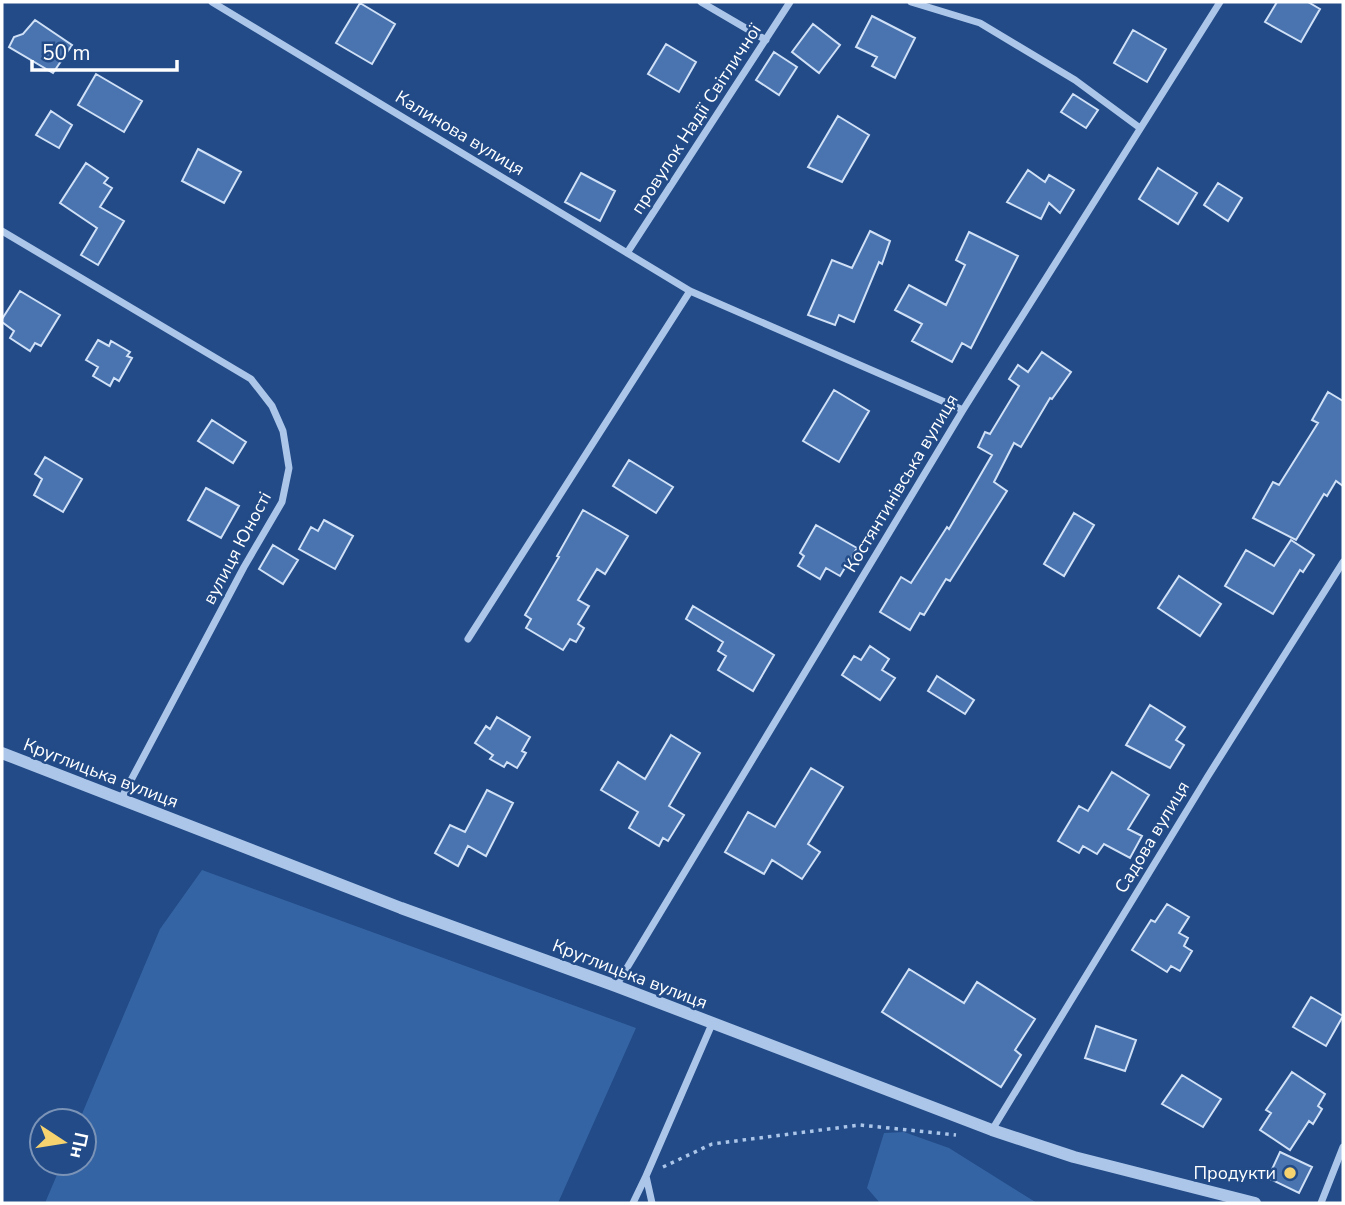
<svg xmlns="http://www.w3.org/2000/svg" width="1345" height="1205" viewBox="0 0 1345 1205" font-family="'Nunito Sans',sans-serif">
	<rect width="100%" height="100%" fill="#224b87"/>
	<path fill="#3564a4" d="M202,870l434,158 -78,175h-513l17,-40h22v-42h-5l81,-192z
		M904,1132l45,16 88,55h-157l-13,-15 17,-55z"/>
	<path fill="#4a74af" stroke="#d0e1f7" stroke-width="2" d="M1277,2h31l12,7 -19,33 -36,-20z
		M360,3l35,21 -23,40 -36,-21z
		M872,16l43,22 -20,40 -23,-12 5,-9 -21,-10z
		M35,20l37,25 -19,28 -44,-26 5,-10 9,-3z
		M813,24l27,21 -21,28 -27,-21z
		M1133,30l33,19 -19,33 -33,-19z
		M666,44l30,18 -17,30 -31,-18z
		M774,52l23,15 -18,28 -23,-15z
		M96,74l46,27 -18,31 -46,-27z
		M1073,94l25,16 -12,18 -25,-16z
		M51,111l21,14 -13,23 -23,-13z
		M838,116l31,19 -27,47 -34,-15z
		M198,149l43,23 -17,31 -42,-22z
		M86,163l22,15 -4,5 8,5 -12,19 24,14 -26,44 -17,-10 16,-27 -37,-25z
		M1158,168l39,25 -19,31 -39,-25z
		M1028,170l17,12 4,-7 25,15 -14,23 -11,-10 -8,16 -34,-17z
		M581,173l34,18 -15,30 -35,-19z
		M1218,183l24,15 -14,23 -24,-16z
		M870,231l20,10 -8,23 -3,-2 -25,60 -15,-7 -4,10 -27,-10 24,-55 20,8z
		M969,232l49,24 -47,92 -9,-5 -10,19 -40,-21 10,-17 -27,-14 14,-25 37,20 19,-40 -9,-5z
		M20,291l40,24 -19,31 -6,-3 -5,8 -20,-13 4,-7 -12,-9v-3z
		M98,340l11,6 2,-5 19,11 -3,4 5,2 -13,23 -5,-3 -4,8 -17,-10 5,-9 -12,-7z
		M1042,352l29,20 -19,27 -2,-1 -29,49 -7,-4 -20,39 13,9 -57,90 -4,-2 -22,36 -4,-2 -10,17 -30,-18 21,-35 10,6 36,-56 2,2 43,-74 -14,-8 7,-15 5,2 29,-48 -10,-7 9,-14 10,7z
		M834,390l35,21 -30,51 -36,-21z
		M1328,392l15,9v85l-7,-5 -9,15 -3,-2 -28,46 -43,-22 20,-36 6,3 39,-62 -6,-3z
		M212,420l34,22 -13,21 -35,-22z
		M45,457l37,22 -19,33 -29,-17 8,-16 -7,-5z
		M629,460l44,27 -17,26 -43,-27z
		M206,488l33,18 -18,32 -33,-18z
		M583,510l45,26 -23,38 -8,-5 -19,31 11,6 -11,18 6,4 -8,14 -6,-3 -7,11 -37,-22 5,-9 -6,-4 34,-58 -2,-1z
		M1074,513l20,12 -30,51 -20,-12z
		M324,520l29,16 -18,33 -36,-20 12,-22 7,4z
		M816,525l41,23 -17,28 -14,-8 -6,11 -22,-13 6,-10 -4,-3z
		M1291,540l23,15 -11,17 -3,-2 -27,44 -48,-28 21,-36 28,16z
		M273,545l25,15 -15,24 -24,-15z
		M1179,576l42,28 -21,32 -42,-28z
		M693,606l81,49 -21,36 -35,-21 8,-14 -8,-5 5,-9 -37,-23z
		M870,646l19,13 -7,11 13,8 -15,22 -38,-25 12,-19 7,4z
		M937,676l37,24 -9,14 -37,-23z
		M1150,705l35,22 -9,13 8,5 -14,23 -44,-23z
		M497,717l33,20 -8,14 4,2 -9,15 -10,-6 -3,5 -14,-8 3,-4 -18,-12 11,-17 4,3z
		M671,735l29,18 -31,53 15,9 -16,26 -5,-3 -4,8 -30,-18 9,-16 -37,-22 17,-28 27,17z
		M811,768l32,19 -35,57 12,8 -18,27 -30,-19 -8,14 -39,-22 23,-40 27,15z
		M1112,772l37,23 -21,34 14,7 -12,22 -26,-14 -7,10 -14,-8 -4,7 -21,-12 21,-35 9,5z
		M487,790l26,13 -27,53 -18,-10 -10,20 -23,-13 15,-28 15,7z
		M1167,904l22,13 -10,16 9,5 -4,8 8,5 -12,20 -9,-5 -4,6 -35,-22 19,-30 4,2z
		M909,969l55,34 13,-21 58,37 -20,31 6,5 -20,32 -119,-75z
		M1311,997l32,19 -17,30 -33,-19z
		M1096,1026l40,14 -11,31 -40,-13z
		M1292,1072l33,22 -7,12 4,3 -9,15 -4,-3 -19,29 -30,-20 11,-17 -5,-3z
		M1182,1075l39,24 -18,28 -41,-23z
		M1280,1152l32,15 -13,26 -31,-15z"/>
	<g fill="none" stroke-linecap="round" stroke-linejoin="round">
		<path stroke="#acc6ea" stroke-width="3.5" stroke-dasharray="3.5 5" stroke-linecap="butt" d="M663,1167l49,-23 148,-19 96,10"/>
		<path stroke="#acc6ea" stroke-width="7" d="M212,2l478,289 273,119
			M701,2l65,38
			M911,2l69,21 95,57 65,48
			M2,231l249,148 21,27 11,25 6,37 -7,34 -38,65 -123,232
			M627,253l163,-251
			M468,639l222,-348
			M616,986l347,-576 257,-408
			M992,1130l216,-354 135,-214
			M633,1203l13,-27
			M652,1203l-6,-27 66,-152
			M1321,1203l22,-56"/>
		<path stroke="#acc6ea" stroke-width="12" d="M2,753l399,155 215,78 376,144 82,27 181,46"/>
	</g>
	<circle fill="#f6d36e" stroke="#224b87" stroke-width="2.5" cx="1290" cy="1173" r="7"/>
	<g text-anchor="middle" stroke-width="5" stroke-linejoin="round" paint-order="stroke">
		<g font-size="18" fill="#fff" stroke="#224b87">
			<text transform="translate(696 119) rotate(-57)" y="6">провулок Надії Світличної</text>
			<text transform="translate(460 133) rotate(31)" y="6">Калинова вулиця</text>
			<text transform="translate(901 483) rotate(-59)" y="6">Костянтинівська вулиця</text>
			<text transform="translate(237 548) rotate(-62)" y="6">вулиця Юності</text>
			<text transform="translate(101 773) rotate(21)" y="6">Круглицька вулиця</text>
			<text transform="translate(1152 837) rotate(-59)" y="6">Садова вулиця</text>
			<text transform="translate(630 974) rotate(21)" y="6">Круглицька вулиця</text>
		</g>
		<g font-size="18" fill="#fff" stroke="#224b87" text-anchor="end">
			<text x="1276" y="1179">Продукти</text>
		</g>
	</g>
	<rect width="1345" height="1205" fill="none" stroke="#ffffff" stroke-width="7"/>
	<g transform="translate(63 1142) rotate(102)"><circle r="33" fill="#224b87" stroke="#7a93b7" stroke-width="2"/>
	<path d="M0-5L12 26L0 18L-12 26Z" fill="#f6d36e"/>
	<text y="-10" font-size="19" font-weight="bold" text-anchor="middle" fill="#ffffff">Пн</text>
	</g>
	<path d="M32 60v10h145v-10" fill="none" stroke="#ffffff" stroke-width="3.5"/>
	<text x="42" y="60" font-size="21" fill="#ffffff" stroke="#224b87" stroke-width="5" paint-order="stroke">50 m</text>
</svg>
